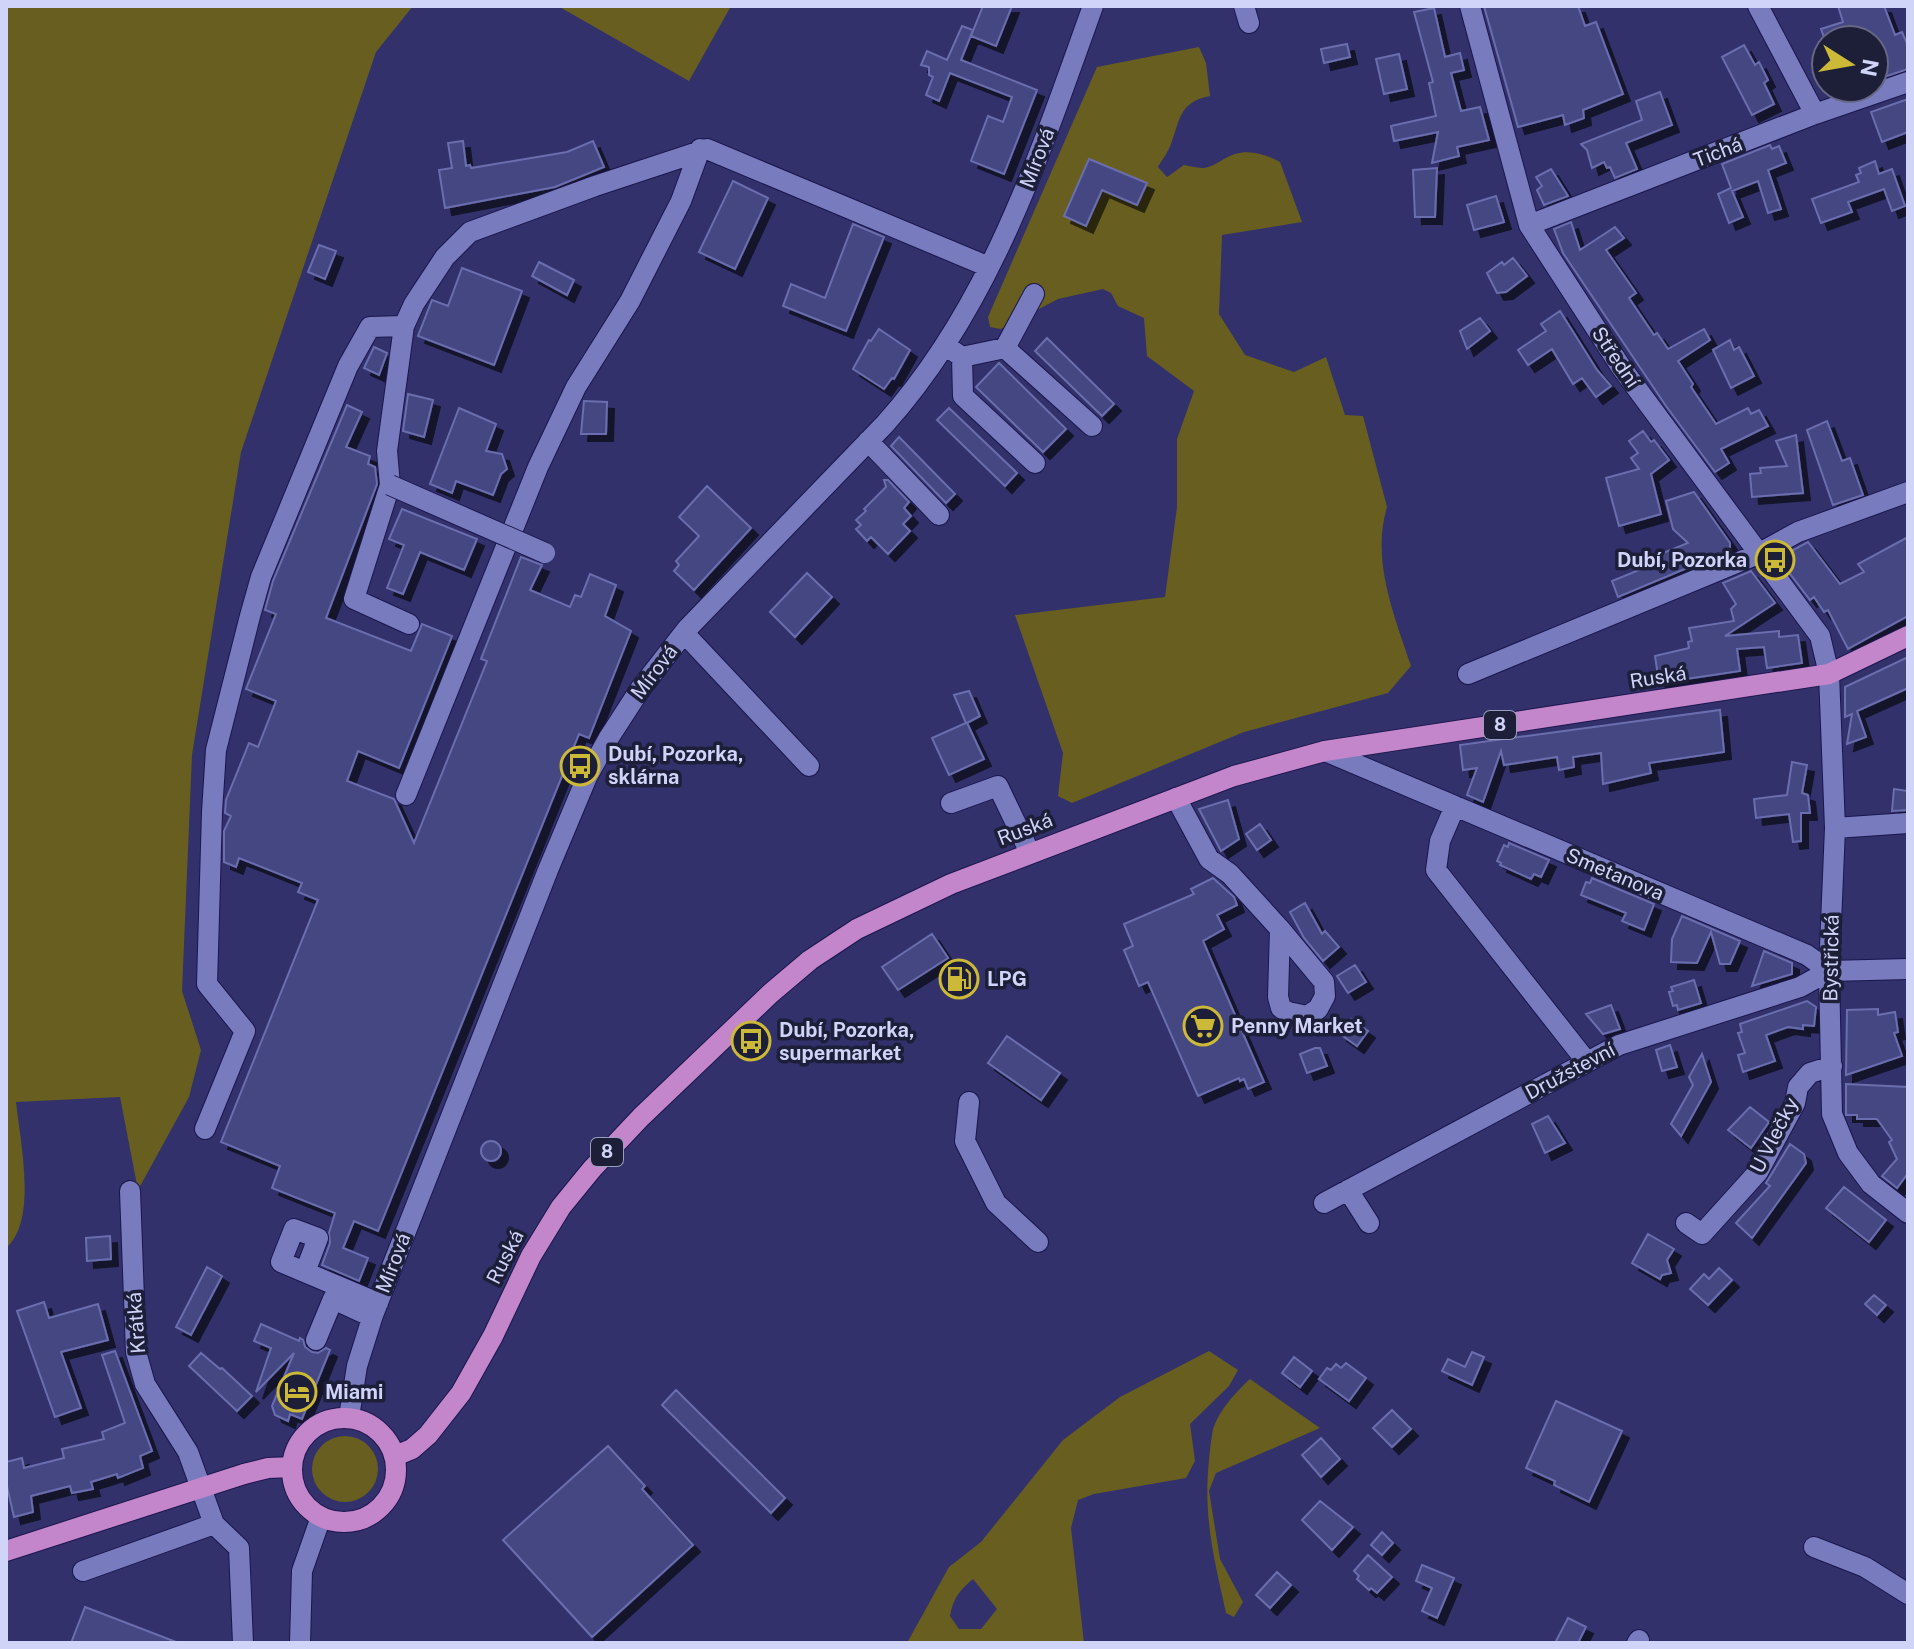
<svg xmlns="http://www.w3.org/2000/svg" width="1914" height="1649" viewBox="0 0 1914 1649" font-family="'Public Sans',sans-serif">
	<defs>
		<filter id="shadow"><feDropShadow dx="7" dy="7" stdDeviation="0" flood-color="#0009"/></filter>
	</defs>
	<rect width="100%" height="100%" fill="#32316b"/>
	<path fill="#685e20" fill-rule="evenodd" d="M6,6h407l-37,46 -135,400 -49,303 -10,236 19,59 -12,47 -51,93 -18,-93 -104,5c4,38 22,119 -10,146z
		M558,6h173l-42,75z
		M1199,47l7,16 4,33c-31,6 -30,24 -39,48 -3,8 -9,16 -13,23l9,10 17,-12c6,1 14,3 20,3 12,-2 20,-11 31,-14 16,-5 32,1 45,8l22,60 -80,13 -3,79 26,41 49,17 32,-15 19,58 18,1 24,91c-16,53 7,108 24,159l-23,27 -144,39 -172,71 -14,-7 5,-43 -48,-138 150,-18 12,-90v-68l17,-48 -47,-35 -3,-38 -26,-12 -7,-13 -8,-4 -45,10 -57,30 -11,-2 -2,-10 109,-250z
		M1209,1351l29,19 -9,16 -39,38 5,37 -9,17 -92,16 -16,6 -7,28 13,115h-177l42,-76 32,-25 82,-102 57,-43zM973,1579l24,30 -16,20h-22l-9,-13c3,-18 10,-26 23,-37z
		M1250,1379l70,49 -104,45 -7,18 11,68 23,43 -9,15 -8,-4c-12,-55 -23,-96 -17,-153 1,-10 2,-21 4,-31 6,-19 23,-37 37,-50z
		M312 1469a33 33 0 1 1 66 0a33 33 0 1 1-66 0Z"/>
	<path fill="#444682" stroke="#6a6eae" stroke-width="2" filter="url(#shadow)" d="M983,6h29l-16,40 -25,-10z
		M1484,6h94l7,20 11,-4 27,72 -40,16 1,8 -19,7 -2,-10 -45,12z
		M1838,6h46l11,29 7,-3 6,14v23l-27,9 -7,-18v-20h-49l-4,-11 22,-7z
		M1434,8l11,49 15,-4 4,17 -13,3 10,38 19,-4 9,33 -32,7 2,9 -27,7 6,-31 -44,9 -3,-15 45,-10 -7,-33 4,-1 -19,-70z
		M962,26l11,4 -12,30 76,30 -33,84 -33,-13 17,-45 15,6 9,-25 -62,-24 -11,28 -13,-6 7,-18 -4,-2v-8l-8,-2 6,-14 20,9z
		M1347,44l3,13 -26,6 -3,-14z
		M1744,45l11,20 4,-3 9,18 -4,3 10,21 -22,11 -30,-58z
		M1399,54l8,35 -23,5 -8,-35z
		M1660,92l12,33 -46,18 11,26 -22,9 -5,-11 -3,1 -3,-6 -12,6 -5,-18 -6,-6 61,-24 -6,-19z
		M1908,99v33l-26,10 -11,-30z
		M463,141l3,25 4,-1 1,3 96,-16 26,-11 11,26 -49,20 -110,21 -6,-38 13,-2 -4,-25z
		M1770,145l2,4 7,-3 7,17 -18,7 13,39 -13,4 -10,-32 -26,10 11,26 -14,6 -11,-29 13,-6 -9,-24z
		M1089,159l58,24 -10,22 -35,-15 -16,36 -22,-10z
		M1875,161l4,13 13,-5 13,37 -13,5 -8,-22 -36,13 4,10 -31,11 -9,-24 47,-17 -3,-7 5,-2 -2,-5z
		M1437,168l-2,49h-20l-2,-47z
		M1551,169l17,27 -24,9 -7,-15 5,-4 -6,-9z
		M733,181l35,17 -33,71 -36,-17z
		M1496,196l8,26 -30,8 -7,-25z
		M1571,222l9,28 35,-23 9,11 -18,12 30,43 -7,5 25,37 3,-2 11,16 36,-20 6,11 -32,21 15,23 -2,3 25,37 32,-16 3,6 8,-4 9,16 -47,23 8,14 -14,9 -49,-66 -103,-153 -9,-24z
		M853,224l31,13 -38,94 -63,-25 8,-22 34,14z
		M319,245l17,6 -11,28 -17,-7z
		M1513,258l14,18 -21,16 -9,1 -10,-20 15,-11 2,3z
		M539,262l35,18 -7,15 -35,-19z
		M462,268l60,23 -28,74 -76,-29 14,-36 16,6z
		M1560,311l37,59 14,16 -15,11 -14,-19 -9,6 -21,-35 -24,16 -10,-15 28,-19 -5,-7z
		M1480,318l10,13 -23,18 -7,-18z
		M879,329l31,21 -16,29 -2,-1 -8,11 -31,-20 16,-29 2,1z
		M1047,338l67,66 -12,12 -67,-65z
		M1730,340l4,10 5,-3 15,29 -23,12 -18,-38z
		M374,347l13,6 -8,22 -15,-7z
		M999,363l67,66 -23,23 -67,-65z
		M408,394l25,6 -9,37 -21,-6z
		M584,401l23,1 -1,32h-25z
		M347,405l15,7 -16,35 24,9 -2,8 7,3 2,17 -51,134 85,33 11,-27 30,12 -53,132 -41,-17 -11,30 47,18 20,44 73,-182 -6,-2 40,-102 21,8 -12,25 40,17 5,-12 6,2 9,-23 26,11 -11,31 26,15 -42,107 -10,-4 -201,497 -24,-10 -11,27 25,10 -9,23 -37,-16 8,-22 -1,-10 6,-20 -63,-25 8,-22 -59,-24 97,-242 -20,-8 4,-9 -63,-25 -3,9 -12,-5v-31l7,-15 -6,-3 1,-13 23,-57 9,4 18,-46 -30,-12 30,-75 -11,-4 8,-29z
		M459,408l37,16 -10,27 16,3 5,15 -6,5 -8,21 -37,-14 -4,12 -22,-9z
		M949,408l68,65 -12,13 -68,-66z
		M1827,421l15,40 8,-3 13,37 -30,10 -26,-75z
		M1643,431l8,11 3,-2 15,20 -18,14 10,40 -42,12 -13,-48 33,-9 -8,-11 7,-5 -9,-12z
		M1796,435l7,58 -51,4 -2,-23 11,-1 -1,-5 27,-2 -11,-25z
		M899,437l56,57 -9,9 -55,-57z
		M884,480h4l21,22 -5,6 7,8 -8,8 7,7 -22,23 -17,-17 -4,4 -11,-12 5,-4 -5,-5 10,-9 -2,-2 22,-22z
		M707,486l44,42 -57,62 -20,-19 5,-6 -3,-4 23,-25 -20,-19z
		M1694,492l36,51v7l-112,47 -6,-16 37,-15 -3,-6 42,-17 -15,-14 -7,-28z
		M402,509l75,30 -13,31 -44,-18 -17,42 -16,-6 17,-43 -15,-6z
		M1908,537v79l-60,33 -20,-39 -4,2 -10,-15 -4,3 -32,-42 30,-16 32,42 24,-12 -6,-8z
		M1751,571l24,32 -50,33 54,-5v6l19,-2 4,28 -35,5 -3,-21 -27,2 3,22 -81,12 -4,-27 34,-8 -1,-6 4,-1 -3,-13 45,-7 -3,-12 5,-5 -13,-21z
		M807,573l25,24 -37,40 -25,-25z
		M1908,657v31l-51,23 9,26 -19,7 5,-30 -7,3v-30z
		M969,691l11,25 -13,7 17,36 -35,16 -17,-37 34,-15 -12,-28z
		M1720,710l4,42 -75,11 2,10 -48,11 -2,-31 -28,4 1,10 -15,3 -2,-13 -53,8 -3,-14 -18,51 -16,-7 10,-27 -14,2 -3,-25z
		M1792,762l15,3 -5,28 6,2 2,18h-9v28l-8,1 -4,-28 -33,4 -2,-19 33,-4z
		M1894,789l14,2v19l-16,1z
		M1228,800l11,39 -18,12 -22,-42z
		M1260,824l11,16 -14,10 -11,-16z
		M1509,843l40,17 -8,17 -7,-3 -3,5 -31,-14 1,-2 -4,-2 7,-16 4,2z
		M1213,878l21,19 3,8 -20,10 7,14 -21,12 61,141 -16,7 -4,-10 -4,2 -1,-3 -41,18 -50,-114 -9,4 -15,-36 9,-4 -9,-22 70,-30 -3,-5z
		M1592,878l62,26 -10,26 -22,-9 4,-8 -45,-18 5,-13 4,1z
		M1305,903l17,31 3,-3 14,16 -16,14 -19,-23 -14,-26z
		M1682,916l58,25 -10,23h-10l-9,-32 -14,31 -26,-1 1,-23z
		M932,934l16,24 -50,32 -16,-23z
		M1764,951l28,12v11l-40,12z
		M1355,965l11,17 -18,11 -11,-17z
		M1694,980l7,23 -23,7 -1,-5 -4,1 -4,-14 4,-1 -2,-4z
		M1807,1001l9,6 -2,19 -11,-1v4l-15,-2 -22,8 9,26 -32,11 -5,-17 7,-2 -7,-20 4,-1 -2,-8z
		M1611,1005l9,24 -17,5 -17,-20z
		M1878,1009v6l17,-3 3,20 -4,1 8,23 -56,19 1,-65z
		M1351,1019l17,12 -11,15 -17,-12z
		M1007,1036l53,37 -19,27 -53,-37z
		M1670,1045l7,22 -15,4 -6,-21z
		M1315,1048h5l7,18 -20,7 -7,-19z
		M1702,1054l9,28 -30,54 -10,-12 22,-39 -4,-8z
		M1846,1084l62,3v93l-2,-4 -9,12 -15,-12 15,-17 -8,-17 3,-2 -15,-21h-20v-4h-11z
		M1750,1107l19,15 -18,26 -23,-18z
		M1548,1116l17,27 -20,10 -13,-29z
		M481 1151a10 10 0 1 1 20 0a10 10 0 1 1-20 0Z
		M1790,1144l14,10 2,9 -54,75 -16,-15 34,-37 -4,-3z
		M1844,1187l42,33 -17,22 -43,-34z
		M1648,1234l26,15 -7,11 4,13 -9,2 -2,4 -28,-16z
		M110,1236l1,23 -24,2 -1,-23z
		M207,1267l15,9 -31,59 -15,-8z
		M1719,1268l13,12 -24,25 -18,-16 14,-15 5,5z
		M1874,1295l12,10 -9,10 -12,-11z
		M44,1302l5,16 49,-14 10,36 -47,12 20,56 -26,9 -38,-106z
		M261,1324l38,17 1,-3 3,2 2,7 7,5 6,1 8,-5 4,2 -28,69 -12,-5 -2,7 -13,-6 -3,-9 22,-53 -38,39 15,-44 -17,-7z
		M115,1351l37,100 -12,5 3,12 -25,10 -1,-4 -26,8 2,7 -21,4 -2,-7 -39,10 2,16 -19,5 -8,-35v-20l16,-4 2,10 40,-10 -2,-9 42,-10 -2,-7 23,-9 -23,-68z
		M1472,1352l12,5 -12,28 -30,-14 6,-12 17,8z
		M201,1353l19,16 2,-1 30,28 -15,15 -48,-45z
		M1294,1357l18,14 -12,16 -18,-14z
		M1346,1363l20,15 -17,23 -30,-22 8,-11 4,2 5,-6 5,4z
		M676,1390l109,108 -14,15 -109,-108z
		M1556,1401l66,30 -33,71 -35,-17 1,-4 -29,-13z
		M1392,1410l19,19 -19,18 -19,-19z
		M1321,1438l19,21 -19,18 -19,-22z
		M608,1446l37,40 -3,3 51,56 -101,92 -89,-97z
		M1320,1501l33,26 -21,23 -30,-30z
		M1382,1532l11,11 -11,12 -11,-10z
		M1368,1555l24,22 -15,16 -6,-5 -2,2 -12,-11 2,-3 -5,-5z
		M1422,1565l32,13 -17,40 -15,-7 10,-23 -16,-7z
		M1277,1572l14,13 -21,23 -14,-13z
		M85,1607l91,35v1h-105z
		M1568,1618l18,9 -8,16h-23z"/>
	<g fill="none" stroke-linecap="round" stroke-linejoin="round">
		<defs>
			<path id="minor" d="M1244,6l5,17
				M1470,6l59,219 92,142 199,269 9,38 6,154 -6,143 3,143 16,39 23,31 37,29
				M1758,6l57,108
				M1529,225l286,-111 93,-32
				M946,346l16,11 43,-9 87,78
				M1005,348l29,-54
				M962,357l1,39 72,67
				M868,441l71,74
				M409,624l-55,-25 36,-114 -3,-34 17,-125 10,-22 31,-47 25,-25 125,-46 112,-37 282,118
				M684,633l125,133
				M1468,674l290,-120 40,-22 110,-40
				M1325,751l482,204 22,16 79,-2
				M406,795l132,-328 38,-80 54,-86 51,-100 19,-52
				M1176,798l33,61 21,15 50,55 44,53 1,14 -7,13 -11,7 -19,-4 -7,-4 -3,-11 2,-68
				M951,803l47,-17 32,67
				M1455,806l-15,35 -4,29 151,192
				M1835,828l73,-5
				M969,1102l-4,39 31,62 42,39
				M205,1129l40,-98 -38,-47 5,-172 4,-62 34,-134 11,-39 87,-211 22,-39 34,-1
				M1348,1190l21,33
				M130,1191l6,161 9,32 43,68 26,72 25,24 4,95
				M1324,1203l295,-158 181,-58 29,-16
				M1686,1223l16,11 56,-62 37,-69 3,-16 12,-14 22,-7
				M305,1272l13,-34 -24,-9 -13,33 97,41
				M316,1340l17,-41 39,18
				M349,1417l8,-51 16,-51 175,-445 39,-93 21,-38 33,-51 46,-59 198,-205c106,-118 155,-271 208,-418
				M1814,1547l51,20 43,27
				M83,1571l131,-47
				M300,1643l2,-72 19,-54
				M1637,1643l2,-3"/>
			<path id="major" d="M292 1470a52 52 0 1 1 104 0a52 52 0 1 1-104 0Z
				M395,1456l17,-7 16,-14 33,-42 32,-57 38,-80 30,-49 31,-38 49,-52 130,-124 39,-33 47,-31 94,-45 283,-108 91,-25 504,-77 79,-38
				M6,1551l238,-77 24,-6 24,-1"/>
		</defs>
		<use href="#minor" stroke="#1b164e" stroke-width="22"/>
		<use href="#major" stroke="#1b164e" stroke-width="22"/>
		<use href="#minor" stroke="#787cbe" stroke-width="20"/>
		<use href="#major" stroke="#c486cb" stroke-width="20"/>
		<defs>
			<path id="minor-bridge" d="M390,485l155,68"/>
		</defs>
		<use href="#minor-bridge" stroke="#1b164e" stroke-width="22" stroke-linecap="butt"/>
		<use href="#minor-bridge" stroke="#787cbe" stroke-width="20"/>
	</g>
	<defs>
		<symbol id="bus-ring" viewBox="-11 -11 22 22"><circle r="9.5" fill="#1d1e38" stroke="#cdb938" stroke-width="1.5"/><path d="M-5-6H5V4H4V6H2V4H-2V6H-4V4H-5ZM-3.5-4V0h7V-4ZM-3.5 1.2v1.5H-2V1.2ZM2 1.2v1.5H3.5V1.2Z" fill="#cdb938"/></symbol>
		<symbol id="fuel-ring" viewBox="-11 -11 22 22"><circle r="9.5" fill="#1d1e38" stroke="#cdb938" stroke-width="1.5"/><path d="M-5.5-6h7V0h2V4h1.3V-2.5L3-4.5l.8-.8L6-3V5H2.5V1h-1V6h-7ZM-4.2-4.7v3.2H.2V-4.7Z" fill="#cdb938"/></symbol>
		<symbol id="supermarket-ring" viewBox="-11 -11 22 22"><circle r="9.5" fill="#1d1e38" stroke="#cdb938" stroke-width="1.5"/><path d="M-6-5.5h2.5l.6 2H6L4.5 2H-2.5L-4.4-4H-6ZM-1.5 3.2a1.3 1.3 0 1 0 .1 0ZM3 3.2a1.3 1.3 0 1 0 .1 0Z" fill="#cdb938"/></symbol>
		<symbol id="hotel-ring" viewBox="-11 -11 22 22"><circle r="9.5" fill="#1d1e38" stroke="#cdb938" stroke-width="1.5"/><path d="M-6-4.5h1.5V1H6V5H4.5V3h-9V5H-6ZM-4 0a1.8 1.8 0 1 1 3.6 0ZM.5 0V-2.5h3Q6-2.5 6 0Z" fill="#cdb938"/></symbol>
	</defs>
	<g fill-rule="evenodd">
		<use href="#bus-ring" x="1753" y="538" width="44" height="44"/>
		<use href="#bus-ring" x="558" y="744" width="44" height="44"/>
		<use href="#fuel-ring" x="937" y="957" width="44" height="44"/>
		<use href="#supermarket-ring" x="1181" y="1004" width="44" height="44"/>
		<use href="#bus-ring" x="729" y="1019" width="44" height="44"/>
		<use href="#hotel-ring" x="275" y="1370" width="44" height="44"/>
	</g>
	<g text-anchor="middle" stroke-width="7" stroke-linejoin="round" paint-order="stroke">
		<g fill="#1d1e38" stroke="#9a9dbe" stroke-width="2">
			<rect x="1484" y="711" width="32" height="28" rx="6"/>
			<rect x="591" y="1138" width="32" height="28" rx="6"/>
		</g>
		<g font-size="18" font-weight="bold" fill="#d0d4f8">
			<text x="1500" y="731">8</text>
			<text x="607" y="1158">8</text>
		</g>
		<g font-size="20" fill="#d0d4f8" stroke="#1d1e38">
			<text transform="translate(1718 152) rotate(-21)" y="7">Tichá</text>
			<text transform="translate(1037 158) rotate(-69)" y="7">Mírová</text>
			<text transform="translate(1616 357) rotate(56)" y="7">Střední</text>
			<text transform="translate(654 672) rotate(-53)" y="7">Mírová</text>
			<text transform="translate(1658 677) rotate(-9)" y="7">Ruská</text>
			<text transform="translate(1025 829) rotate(-21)" y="7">Ruská</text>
			<text transform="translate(1615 874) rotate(23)" y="7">Smetanova</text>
			<text transform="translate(1831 958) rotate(-89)" y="7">Bystřická</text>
			<text transform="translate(1570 1071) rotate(-28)" y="7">Družstevní</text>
			<text transform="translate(1774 1135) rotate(-63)" y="7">U Vlečky</text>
			<text transform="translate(505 1257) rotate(-63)" y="7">Ruská</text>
			<text transform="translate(393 1263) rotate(-69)" y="7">Mírová</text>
			<text transform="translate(136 1323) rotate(-94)" y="7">Krátká</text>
		</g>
		<g font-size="20" font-weight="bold" fill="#d0d4f8" stroke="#1d1e38" text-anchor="start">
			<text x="1747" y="567" text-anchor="end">Dubí, Pozorka</text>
			<text x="608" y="761">Dubí, Pozorka,<tspan x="608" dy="23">sklárna</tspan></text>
			<text x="987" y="986">LPG</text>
			<text x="1231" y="1033">Penny Market</text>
			<text x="779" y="1037">Dubí, Pozorka,<tspan x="779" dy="23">supermarket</tspan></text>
			<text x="325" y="1399">Miami</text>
		</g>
	</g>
	<rect width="1914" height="1649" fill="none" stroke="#d0d4f8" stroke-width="16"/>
	<g transform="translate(1850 64) rotate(101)"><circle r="38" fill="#1d1e38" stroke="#656785" stroke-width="2"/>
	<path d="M0-6L14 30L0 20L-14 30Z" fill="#cdb938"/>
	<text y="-12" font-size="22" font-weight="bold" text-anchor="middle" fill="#d0d4f8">N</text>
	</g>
</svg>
